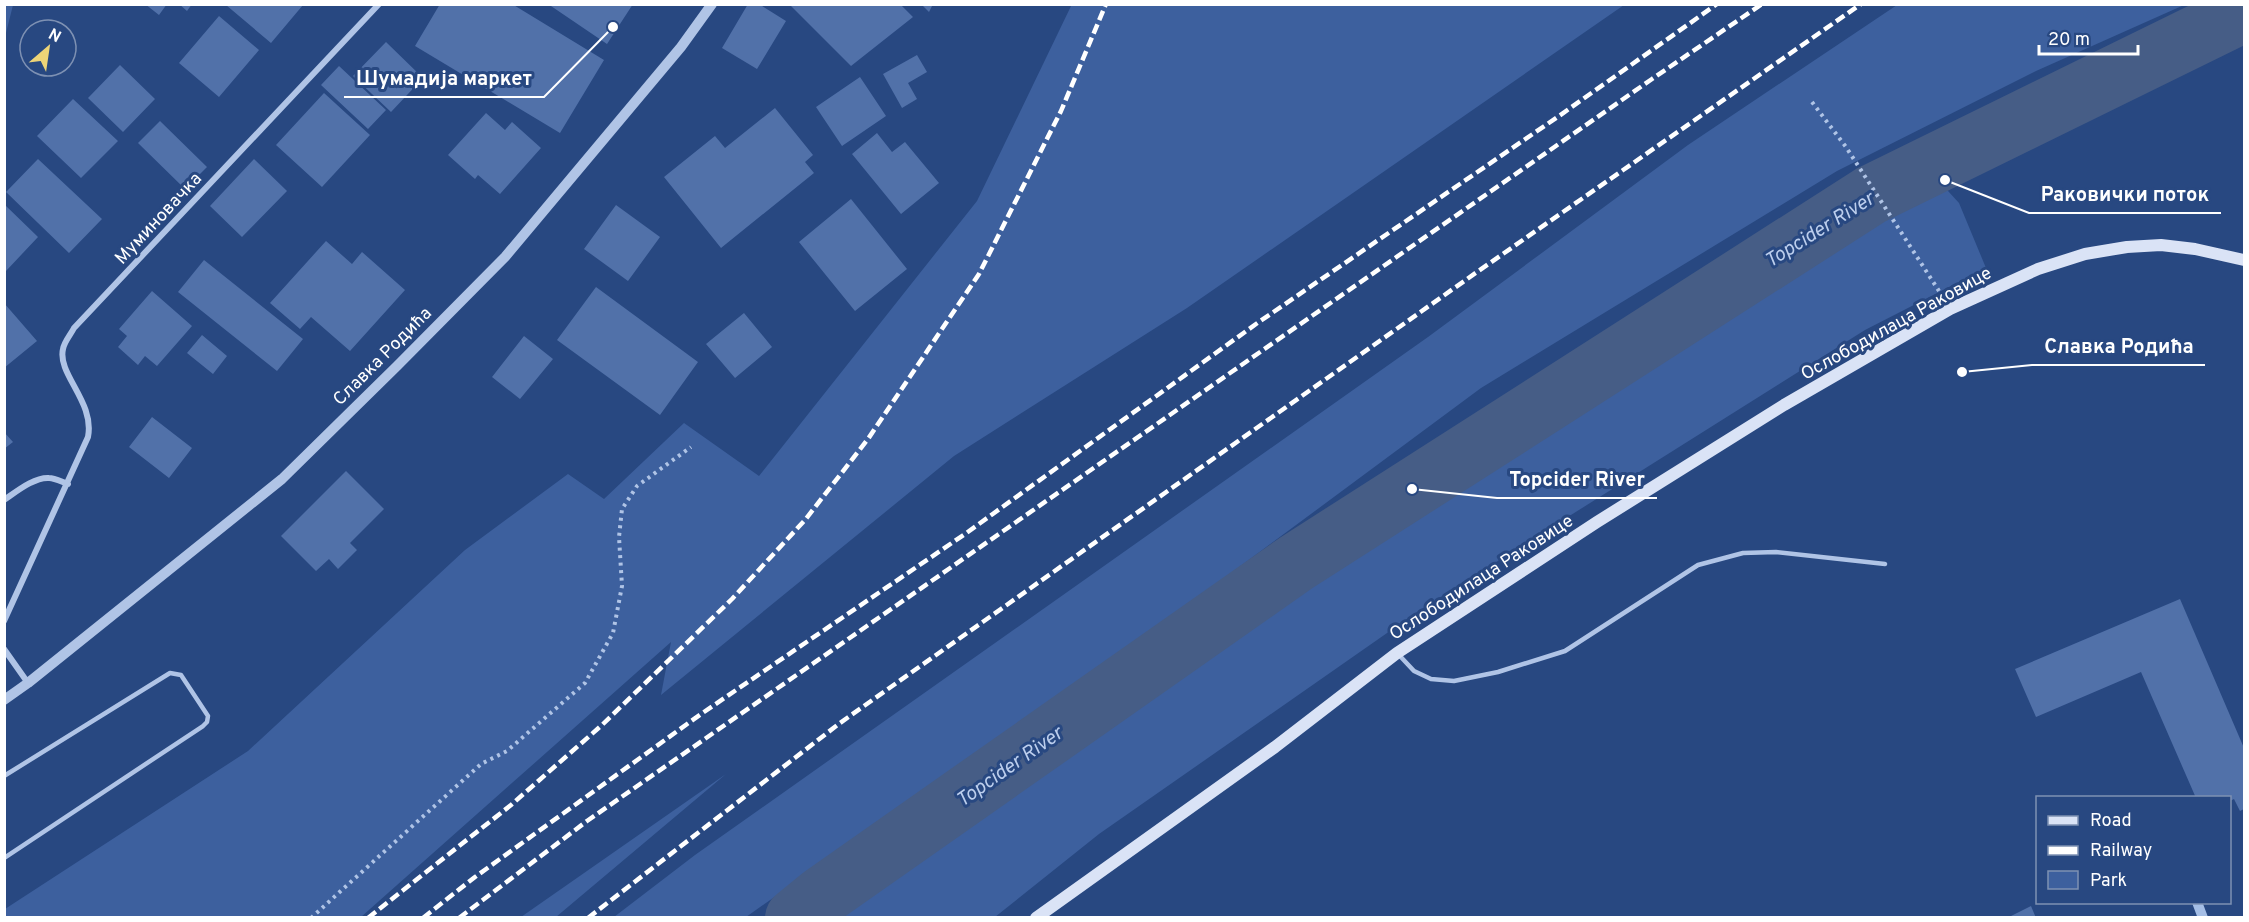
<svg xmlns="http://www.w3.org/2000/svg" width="2249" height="922" viewBox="0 0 2249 922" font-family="Overpass,sans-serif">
	<rect width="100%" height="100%" fill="#284881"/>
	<path fill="#3d609e" d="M5,4l8,1 -8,32 -1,-32z
		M1072,4l552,1 -437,303 -233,148 -293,239 10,-53 -310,275h-356v-8l243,-158 217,-201 103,-76 36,25 80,-76 75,53 218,-275z
		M1897,5h287l-148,66 -199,100 -356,217 -305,226 -430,303h-132l81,-62 733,-518 260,-192z
		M1927,168l32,35 27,65 -121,62 -445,280 -321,224 -104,83h-192l158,-118 451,-310 459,-294z
		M726,774l-170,143h-35z"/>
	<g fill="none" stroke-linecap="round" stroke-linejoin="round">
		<path stroke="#a5bee6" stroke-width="10" d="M1945,180l4,-23
			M2197,902l6,16"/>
		<path stroke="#465d86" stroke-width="60" d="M795,918l27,-22 474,-333 575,-368 373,-183"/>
	</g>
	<path fill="#5171a9" d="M145,4h22l-8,11z
		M179,4h13l-5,7z
		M440,4h72l92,56 -44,73 -145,-87z
		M548,4h85l-26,40z
		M748,4h11l27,17 -29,48 -35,-21z
		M789,4h111l13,13 -62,49z
		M921,4h12l-4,8z
		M226,5h77l-32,38z
		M219,16l40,34 -40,47 -40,-34z
		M386,42l37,36 -32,34 -38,-36z
		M917,55l10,17 -19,11 9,16 -15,9 -19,-34z
		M120,65l35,34 -32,33 -35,-34z
		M339,66l47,44 -18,19 -47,-44z
		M860,77l26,39 -44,30 -26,-39z
		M324,93l46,42 -48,52 -46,-42z
		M73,99l45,42 -37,37 -44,-42z
		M775,108l38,47 -8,7 9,11 -93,75 -57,-71 51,-41 10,12z
		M486,113l19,17 7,-8 29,26 -41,46 -22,-19 -3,4 -27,-24z
		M160,121l47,46 -22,22 -47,-46z
		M877,133l15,19 13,-10 34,41 -38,31 -49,-60z
		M38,159l64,60 -33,34 -63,-61z
		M254,159l33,32 -45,46 -32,-31z
		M851,199l56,70 -52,42 -56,-69z
		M4,204l34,33 -32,34 -2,-1z
		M616,205l44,32 -32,44 -44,-32z
		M326,241l26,23 10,-12 43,38 -55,61 -39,-34 -11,12 -30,-26z
		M204,260l99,79 -26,32 -99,-79z
		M596,287l102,75 -38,53 -103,-75z
		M152,291l40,35 -35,40 -12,-10 -7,9 -20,-18 9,-11 -8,-7z
		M4,303l33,38 -33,27z
		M744,313l28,34 -37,31 -29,-34z
		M202,335l25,21 -14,18 -26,-21z
		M524,336l29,23 -33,40 -28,-22z
		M152,417l40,31 -23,30 -40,-31z
		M4,432l9,10 -9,7z
		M346,471l38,38 -34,34 7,7 -19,19 -9,-10 -13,12 -35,-35z
		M2180,599l64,149v61l-4,2 -6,-12 -4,2v-3h-34l-55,-126 -105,45 -21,-48z
		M2031,906l5,12h-29z"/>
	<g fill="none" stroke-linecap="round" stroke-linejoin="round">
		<path stroke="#b0c4e6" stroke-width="4" stroke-dasharray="3 4.5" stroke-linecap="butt" d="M1812,102l34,45 93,144
			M311,918l170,-154 26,-13 78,-68 28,-50 9,-47 -3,-49 3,-28 15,-23 54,-39"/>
		<path stroke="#b0c4e6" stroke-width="4.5" d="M1399,655l15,16 17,8 23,2 44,-9 67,-21 133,-86 45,-12 33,-1 109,12
			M4,776l166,-103 11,2 27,41 -1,6 -4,4 -199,132"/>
		<path stroke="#b0c4e6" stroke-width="6" d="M4,500c12,-8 30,-23 45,-22 6,0 13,4 19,6
			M4,621l84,-184c7,-35 -31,-63 -25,-88 1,-7 8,-15 11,-21l305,-324
			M4,649l24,34"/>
		<path stroke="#b0c4e6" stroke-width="10" d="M4,700l24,-17 254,-204 115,-113 108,-109 176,-210 31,-43"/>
		<path stroke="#dae3f6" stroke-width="12" d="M1036,918l239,-171 122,-94 200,-131 187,-117 166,-96 88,-40 47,-15 42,-7 34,-2 34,4 49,11"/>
		<path stroke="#fff" stroke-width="4.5" stroke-dasharray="10 4.5" stroke-linecap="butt" d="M368,918l143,-113 91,-80 130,-126 73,-79 63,-81 111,-165 82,-163 45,-107
			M423,918l52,-41 226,-163 264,-180 291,-210 303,-208 158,-112
			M459,918l128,-97 1065,-742 110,-75
			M588,918l252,-195 637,-451 384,-268"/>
	</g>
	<g text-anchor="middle" stroke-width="6" stroke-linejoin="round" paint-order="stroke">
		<g font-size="18" fill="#fff" stroke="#284881">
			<text transform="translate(158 218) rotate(-47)" y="6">Муминовачка</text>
			<text transform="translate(1896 323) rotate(-29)" y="6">Ослободилаца Раковице</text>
			<text transform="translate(382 356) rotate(-45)" y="6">Славка Родића</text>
			<text transform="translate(1481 577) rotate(-33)" y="6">Ослободилаца Раковице</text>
		</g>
		<g font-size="20" font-style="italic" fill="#bcceed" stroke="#284881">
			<text transform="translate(1819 229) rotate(-32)" y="7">Topcider River</text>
			<text transform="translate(1009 766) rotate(-35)" y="7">Topcider River</text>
		</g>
	</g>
	<path fill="none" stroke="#fff" stroke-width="2" d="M613 27L544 97H344M1945 180L2029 213H2221M1962 372L2032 365H2205M1412 489L1497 498H1657"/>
	<g fill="#fff" stroke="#284881" stroke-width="2">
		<circle cx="613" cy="27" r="6"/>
		<circle cx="1945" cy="180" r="6"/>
		<circle cx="1962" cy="372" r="6"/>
		<circle cx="1412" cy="489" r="6"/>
	</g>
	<g font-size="20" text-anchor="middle" font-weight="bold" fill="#fff" stroke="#284881" stroke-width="6" stroke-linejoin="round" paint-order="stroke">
		<text x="444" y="85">Шумадија маркет</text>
		<text x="2125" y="201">Раковички поток</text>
		<text x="2119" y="353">Славка Родића</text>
		<text x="1577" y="486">Topcider River</text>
	</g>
	<rect width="2249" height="922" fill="none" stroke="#ffffff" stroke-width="12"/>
	<rect x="2036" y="796" width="195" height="108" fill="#284881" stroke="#7e91b3" stroke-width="1.5"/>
	<rect x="2048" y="816" width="30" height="9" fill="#dae3f6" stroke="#7e91b3" stroke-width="1.5"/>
	<text x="2090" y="826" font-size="18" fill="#ffffff">Road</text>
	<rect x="2048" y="846" width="30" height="9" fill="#ffffff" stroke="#7e91b3" stroke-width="1.5"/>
	<text x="2090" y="856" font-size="18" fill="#ffffff">Railway</text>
	<rect x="2048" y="871" width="30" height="18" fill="#3d609e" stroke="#7e91b3" stroke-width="1.5"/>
	<text x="2090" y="886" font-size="18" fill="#ffffff">Park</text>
	<g transform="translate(48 48) rotate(29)"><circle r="28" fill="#284881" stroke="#7e91b3" stroke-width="1.5"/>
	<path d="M0-4.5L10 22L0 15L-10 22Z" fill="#edd477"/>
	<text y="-9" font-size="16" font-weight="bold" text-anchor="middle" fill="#ffffff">N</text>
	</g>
	<path d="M2039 45v9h99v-9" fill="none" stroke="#ffffff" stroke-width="3"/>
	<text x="2048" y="45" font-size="18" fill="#ffffff" stroke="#284881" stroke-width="4.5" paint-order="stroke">20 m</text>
</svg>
